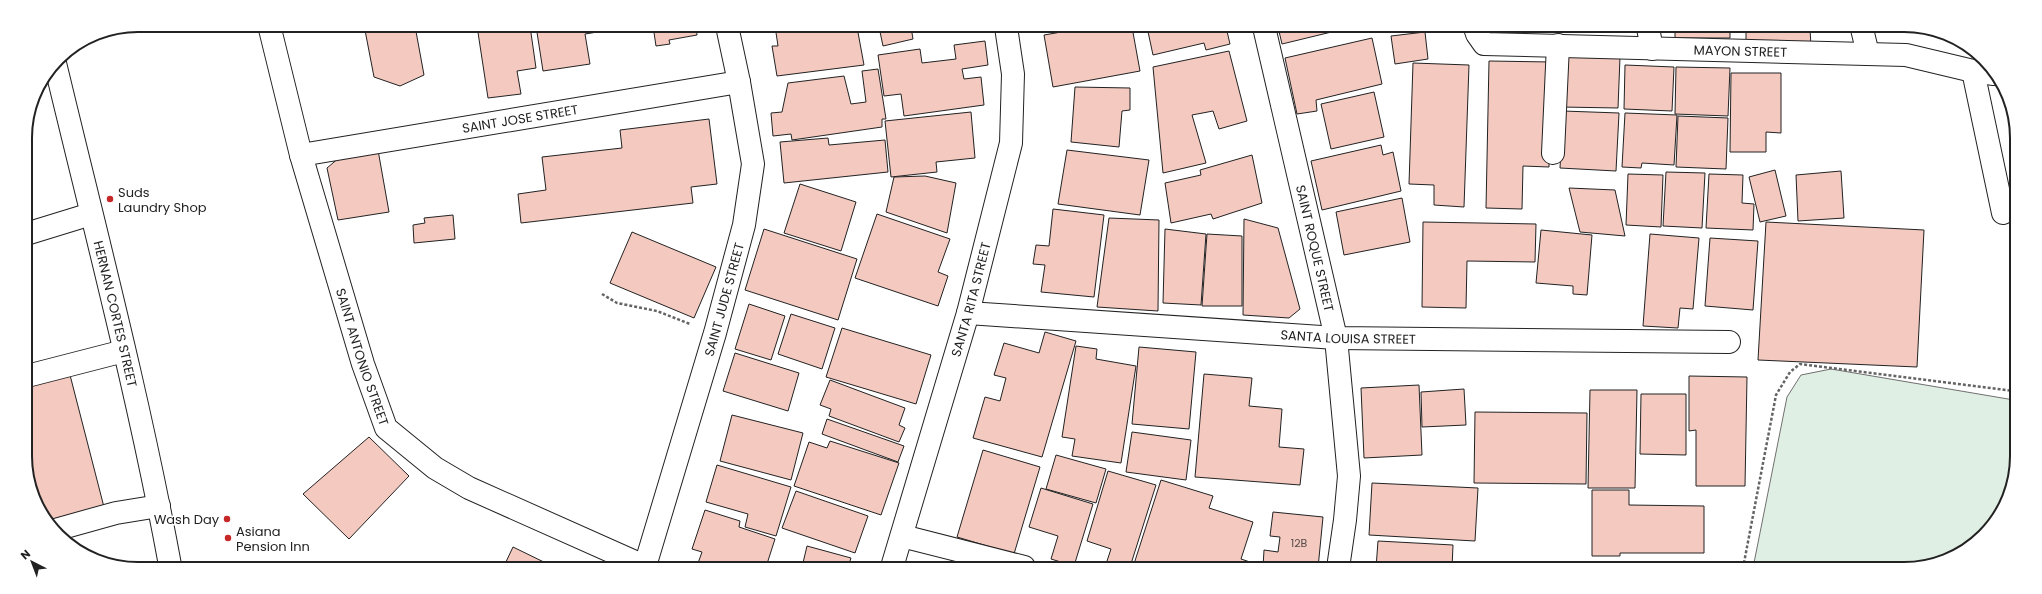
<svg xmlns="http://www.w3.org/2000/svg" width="2042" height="594" viewBox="0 0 2042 594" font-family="Poppins,sans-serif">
	<rect width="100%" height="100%" fill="#fff"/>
	<path fill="#e0efe3" stroke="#6f6f6f" d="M1831,369l183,31 -1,85 -15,34 -25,27 -62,23 -158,-1 34,-171 14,-22z"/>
	<path fill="#f3c9c0" stroke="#222" d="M364,25l51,1 9,49 -24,11 -26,-9z
		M477,26h53l6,42 -19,3 4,23 -33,4z
		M536,26h99l-50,8 5,30 -47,7z
		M653,26h43l1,9 -28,5 1,4 -14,2z
		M775,26l82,1 7,38 -87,11 -5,-30h6z
		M879,27h32l2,12 -30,7z
		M1057,27h19l-18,4z
		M1090,27h42l8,44 -87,16 -9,-52z
		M1147,27h79l4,17 -24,6 -2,-7 -51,12z
		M1278,27l70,1 -66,16z
		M1383,28h21l-20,4z
		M1675,28h55v10h-55z
		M1746,28l64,1 1,17 -65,-5z
		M1425,32l3,27 -33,5 -4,-28z
		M1372,38l10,46 -66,16 1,11 -20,3 -12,-56z
		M985,41l3,24 -26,4 2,10 17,-2 3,28 -80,11 -3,-22 -17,2 -6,-41 42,-6 2,14 34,-4 -2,-14z
		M1229,51l18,70 -28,8 -6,-18 -21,4 14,48 -43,10 -10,-106z
		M1563,55l57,2 -2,51 -57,-1z
		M1489,61l62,1 -2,105 -26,-1 -1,43 -36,-1z
		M1413,63l56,2 -5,142 -30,-2v-20l-25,-1z
		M1625,65l49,2 -2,44 -48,-2z
		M1676,67l54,1 -2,48 -53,-2z
		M878,69l8,50h-4v8l-90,13 -1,-6 -18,2 -2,-23 11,-1 6,-29 56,-7 7,28 15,-2 -4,-31z
		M1731,73h50v60l-15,-1v20h-36z
		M1075,87l55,1v22l-8,1 -3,36 -48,-5z
		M1374,92l10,45 -53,12 -10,-45z
		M1563,111l56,2 -3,58 -56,-3z
		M971,112l4,46 -39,4 1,10 -46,5 -6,-56z
		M1625,113l52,2 -3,50 -32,-2 -1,5 -19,-1z
		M1678,116l50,2 -2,51 -50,-2z
		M709,119l8,65 -26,3 2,16 -172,20 -3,-29 28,-4 -4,-33 80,-9 -2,-18z
		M828,138l1,7 56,-5 3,32 -104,11 -4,-41z
		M1381,145l2,10 10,-3 8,39 -79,19 -11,-49z
		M378,150l11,62 -51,8 -11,-52 13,-11z
		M1067,150l82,10 -9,55 -82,-11z
		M1252,155l10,48 -49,16 -2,-5 -40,9 -6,-40 36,-8 -1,-5z
		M1775,170l11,46 -26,6 -11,-45z
		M1841,171l3,47 -46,3 -2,-46z
		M1666,172l39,1 -3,55 -39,-2z
		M1628,174l35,1 -2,52 -35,-2z
		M1709,174l34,1 -1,28 12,1 -1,26 -47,-2z
		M925,176l31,7 -9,50 -61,-21 8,-35z
		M800,184l56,18 -15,49 -57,-18z
		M1569,188l46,2 10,46 -45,-4z
		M1402,198l8,44 -66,13 -8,-43z
		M1053,209l51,6 -10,82 -53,-5 4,-27 -12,-1 3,-19 13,1z
		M877,214l73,25 -12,33 10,4 -10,30 -83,-28z
		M453,215l2,24 -41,4 -1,-18 12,-2 -1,-5z
		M1109,218l50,2 -1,91 -61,-4z
		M1244,219l34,9 22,81 -11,9 -46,-3z
		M1423,222l113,2 -1,38 -68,-1 -1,47 -44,-1z
		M1766,222l158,8 -7,137 -159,-7z
		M764,229l93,30 -19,61 -93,-30z
		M1165,229l41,5 -5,71 -38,-2z
		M1541,230l51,5 -5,60 -14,-1v-8l-37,-3z
		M632,232l84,35 -22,51 -84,-35z
		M1207,234l35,2v70h-40z
		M1650,234l49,4 -6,71 -13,-1 -2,20 -35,-2z
		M1710,238l48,3 -5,69 -48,-4z
		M749,304l36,12 -14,44 -36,-11z
		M791,314l44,14 -13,41 -44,-15z
		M842,328l89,27 -15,49 -90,-27z
		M1045,332l31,9 -34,116 -69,-19 12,-41 15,4 6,-23 -12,-3 10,-32 35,10z
		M1076,346l21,3 -1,10 40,7 -15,97 -49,-7 3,-17 -13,-2z
		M1139,347l57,5 -7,77 -57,-5z
		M735,353l64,20 -11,38 -65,-20z
		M1204,374l48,4 -3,28 33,3 -3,38 25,2 -4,36 -105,-8z
		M70,375l35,136 -53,13 -14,-26 -11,-47v-64z
		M1689,376l58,1 -2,109h-49v-56l-7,1z
		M830,380l75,28 -6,17 6,3 -6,14 -70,-26 2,-7 -11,-4z
		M1419,385l3,70 -58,3 -3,-70z
		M1464,389l2,36 -44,2 -1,-35z
		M1590,390h47l-2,98h-47z
		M1641,394h45v61l-46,-1z
		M1475,412l112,1 -1,71 -112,-1z
		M732,415l71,18 -12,47 -71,-19z
		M827,419l77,27 -6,16 -76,-28z
		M1132,432l59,8 -5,40 -60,-8z
		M369,437l40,39 -60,63 -46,-45z
		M830,441l69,22 -18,52 -87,-29 15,-44 18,6z
		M983,450l57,17 -26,87 -57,-17z
		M1056,455l50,14 -10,34 -50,-14z
		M717,465l74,22 -15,49 -31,-9 3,-13 -42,-12z
		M1108,471l48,14 -26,82h-25l6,-18 -24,-8z
		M1161,480l52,16 -4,12 44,14 -12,37 15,5 -2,3h-121z
		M1372,483l106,5 -3,53 -106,-6z
		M1041,488l52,16 -19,62 -23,-7 7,-23 -29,-9z
		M1592,490h37v15l75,1v47h-84v3h-28z
		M796,491l72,25 -13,37 -73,-25z
		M705,510l35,11 -1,6 36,12 -9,28 -69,-1 5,-14 -10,-3z
		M1273,512l50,5 -5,51 -55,-1 1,-17 14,2 2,-15 -10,-1z
		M1378,541l75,4 -1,23h-76z
		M807,546l44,12 -3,9h-46z
		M513,547l39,19h-48z
		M939,564l10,3h-11z"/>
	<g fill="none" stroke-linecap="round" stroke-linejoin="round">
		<defs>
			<g id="minor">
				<path id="s1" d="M269,25l32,130 62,209 23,64 49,40 34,20 175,78"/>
				<path id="s2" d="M1264,27l72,311 13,138 -4,44 -7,48"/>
				<path id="s3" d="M1475,28l2,6 7,10 422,11 67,16 21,3"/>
				<path d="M1648,28l4,21"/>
				<path d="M1862,29l6,25"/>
				<path d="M1973,71l30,142"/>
				<path d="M1553,153l5,-108"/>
				<path id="s4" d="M301,155l438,-73"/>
				<path d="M26,234l65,-20"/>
				<path id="s5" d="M968,313l368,25 393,4"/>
				<path d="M27,376l97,-25"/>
				<path d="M55,530l61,-17 43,-7"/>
				<path d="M902,536l122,31"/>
				<path id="s6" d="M645,566l70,-233 29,-108 9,-61 -14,-82 -12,-56"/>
				<path id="s7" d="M892,567l76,-254 43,-170 2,-69 -7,-47"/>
			</g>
			<g id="major">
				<path id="s8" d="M55,63c40,167 84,334 115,502"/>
			</g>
		</defs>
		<use href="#minor" stroke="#222" stroke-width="24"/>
		<use href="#major" stroke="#222" stroke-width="24"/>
		<path stroke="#646464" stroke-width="2.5" stroke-dasharray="3 2" stroke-linecap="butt" d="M602,294l15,9 40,8 33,13
			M1743,568l33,-173 14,-23 10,-8 214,27"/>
		<use href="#minor" stroke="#fff" stroke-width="22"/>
		<use href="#major" stroke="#fff" stroke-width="22"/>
	</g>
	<g fill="#c62828" stroke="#fff" stroke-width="1.5">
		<circle cx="110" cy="199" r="4"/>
		<circle cx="227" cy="519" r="4"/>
		<circle cx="228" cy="538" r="4"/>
	</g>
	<g text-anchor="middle" stroke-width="3" stroke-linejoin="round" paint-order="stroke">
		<g font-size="11" fill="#564c4a">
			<text x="1299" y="547">12B</text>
		</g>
		<g font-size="13" fill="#222" stroke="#fff">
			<text dy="5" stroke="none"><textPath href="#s3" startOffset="275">MAYON STREET</textPath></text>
			<text dy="5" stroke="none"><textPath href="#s4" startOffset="222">SAINT JOSE STREET</textPath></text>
			<text dy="5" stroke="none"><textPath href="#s2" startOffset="227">SAINT ROQUE STREET</textPath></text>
			<text dy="5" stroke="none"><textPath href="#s6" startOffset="278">SAINT JUDE STREET</textPath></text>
			<text dy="5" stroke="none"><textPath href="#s7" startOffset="279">SANTA RITA STREET</textPath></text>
			<text dy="5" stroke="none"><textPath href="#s8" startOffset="258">HERNAN CORTES STREET</textPath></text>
			<text dy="5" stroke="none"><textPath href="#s5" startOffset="381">SANTA LOUISA STREET</textPath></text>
			<text dy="5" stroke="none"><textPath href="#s1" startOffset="345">SAINT ANTONIO STREET</textPath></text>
		</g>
		<g font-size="13" fill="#222" stroke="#fff" text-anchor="start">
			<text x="118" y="197">Suds<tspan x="118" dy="15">Laundry Shop</tspan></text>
			<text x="219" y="524" text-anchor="end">Wash Day</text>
			<text x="236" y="536">Asiana<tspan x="236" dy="15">Pension Inn</tspan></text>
		</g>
	</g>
	<path d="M0 0H2042V594H0ZM138 32H1904A106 106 0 0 1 2010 138V456A106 106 0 0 1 1904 562H138A106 106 0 0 1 32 456V138A106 106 0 0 1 138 32Z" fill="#fff" fill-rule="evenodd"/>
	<path fill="none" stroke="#222" stroke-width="2" d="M138 32H1904A106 106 0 0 1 2010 138V456A106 106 0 0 1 1904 562H138A106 106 0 0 1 32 456V138A106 106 0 0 1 138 32Z"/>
	<g transform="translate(32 562) rotate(318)" stroke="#ffffff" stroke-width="3" paint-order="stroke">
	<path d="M0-3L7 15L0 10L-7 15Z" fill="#222222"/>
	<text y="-6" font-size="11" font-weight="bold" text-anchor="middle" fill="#222222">N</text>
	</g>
</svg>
